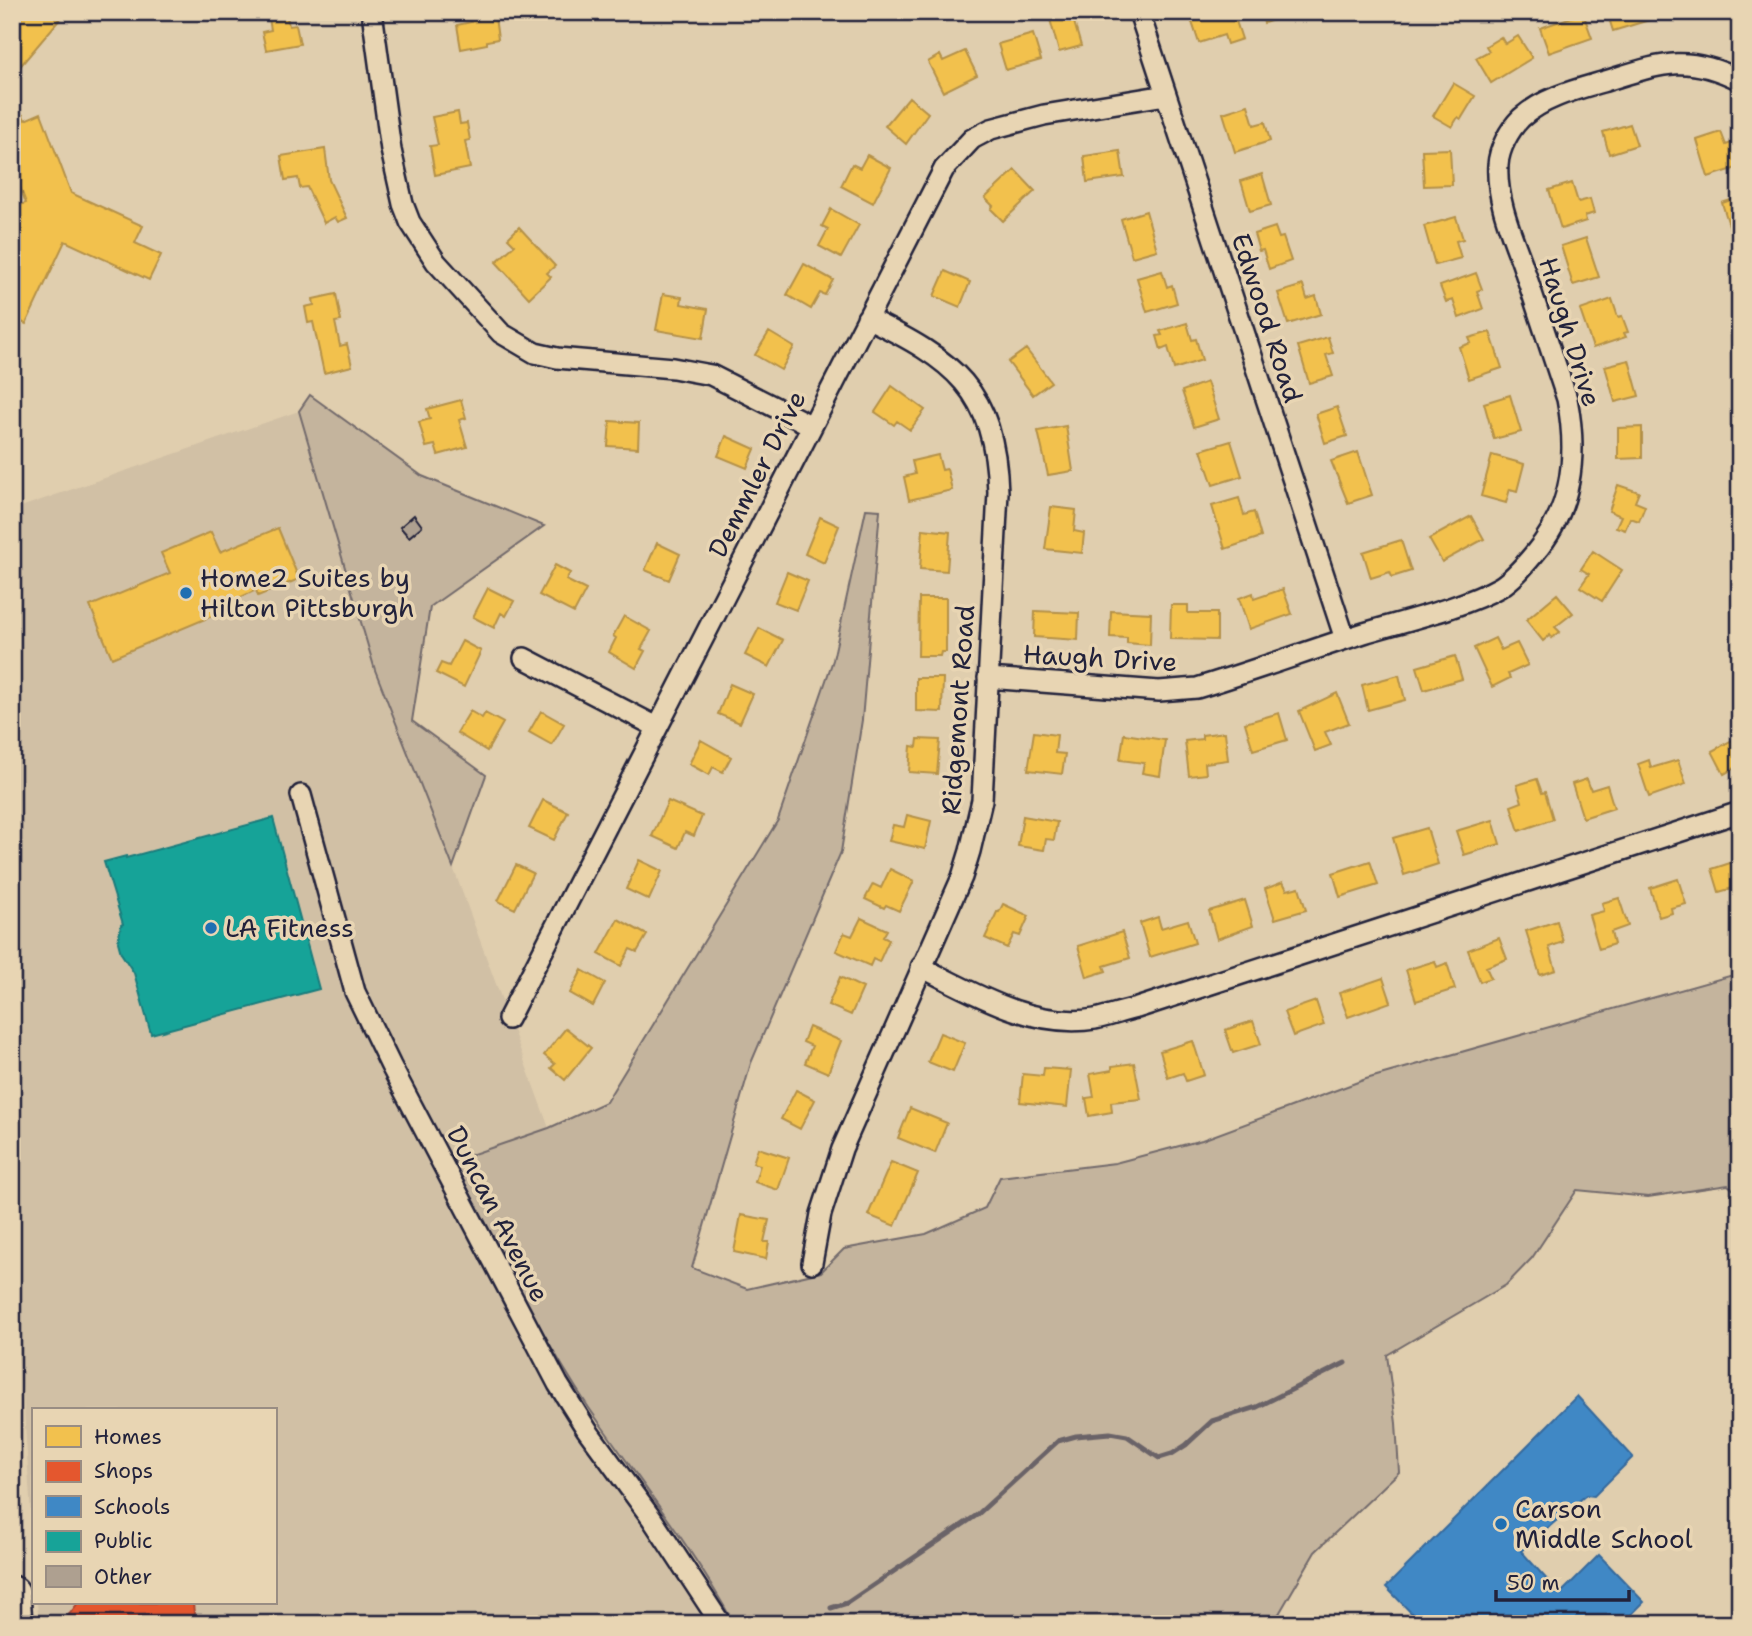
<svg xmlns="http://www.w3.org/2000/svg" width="1752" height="1636" viewBox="0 0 1752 1636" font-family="'Shantell Sans',sans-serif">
	<rect width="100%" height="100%" fill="#e0ceae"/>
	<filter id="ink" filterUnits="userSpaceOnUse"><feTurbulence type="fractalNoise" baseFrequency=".0143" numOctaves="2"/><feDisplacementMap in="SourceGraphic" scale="14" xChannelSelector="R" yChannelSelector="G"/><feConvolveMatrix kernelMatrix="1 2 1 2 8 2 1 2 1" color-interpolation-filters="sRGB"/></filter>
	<g filter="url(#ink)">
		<path fill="#d1c0a5" d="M299,411l76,259 78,197 96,261 -106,37 83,160 195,299h-682l-2,-21h238v-193h-242v135l-10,-151 -11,-81v-803z"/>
		<path fill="#c4b49d" stroke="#736b6c" stroke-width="2" d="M310,395l112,81 122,50 -114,81 -18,114 74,54 -33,92 -78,-197 -76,-259z
			M866,509l14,1 -18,210 -21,132 -90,211 -59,205 55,21 74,-17 23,-23 82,-15 59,-26 15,-31 115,-14 87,-23 164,-61 374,-106v222l-12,-10 -80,12 -71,-7 -45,68 -26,27 -119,70 9,68 3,49 -84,80 -42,72h-539c-41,-76 -96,-145 -145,-216 -52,-78 -92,-164 -136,-247l96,-33 57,-26 172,-282 55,-160z"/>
		<path fill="#f2c14e" stroke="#b49148" stroke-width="2" d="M13,12h53l-54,64v-63z
			M261,12h25l3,14 7,-1 4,19 -34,6 -4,-18 9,-2 -3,-18z
			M469,12h30l1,4 -5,1 3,22 -11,2v3l-26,5 -4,-24 14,-3z
			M1048,12h43l1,4 -18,6 7,24 -22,6z
			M1211,12h22l9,27 -15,5 -3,-9 -25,8 -8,-24z
			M1260,12h38l-34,11z
			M1607,12h39l3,8 -36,11z
			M1583,13l9,25 -43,15 -9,-25z
			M1033,34l8,26 -35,10 -8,-26z
			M1518,36l14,22 -41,25 -15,-25 13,-7 -3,-5 15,-9 4,7z
			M965,51l12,24 -34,17 -15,-30 12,-7 3,6z
			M1453,83l22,13 -14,23 -3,-2 -6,10 -19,-11z
			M909,97l19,16 -22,31 -21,-18z
			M1248,105l6,20 11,-3 5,19 -35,11 -12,-39z
			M13,108l3,10 7,-3 2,5 16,-7 30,80 72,33 -8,17 26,12 -12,25 -84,-39 -39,83 -9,-4 -5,10v-85l3,-7 -3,-2v-28l14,-5 -14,-37z
			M458,112l2,12 7,-1 3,17 -5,1 5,27 -35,7 -5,-29 8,-1 -6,-28z
			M1630,124l7,21 -28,9 -6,-22z
			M1721,132l5,13 8,-3 6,25 -32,10 -11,-37z
			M325,149l4,31 18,38 -9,4 -3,-5 -11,6 -17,-36 -7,1 -2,-10 -13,2 -4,-24z
			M1450,149l2,36 -28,1 -2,-36z
			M1120,151l4,26 -37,5 -3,-26z
			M867,155l24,13 -18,35 -32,-17 11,-22 8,4z
			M1015,170l20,21 -32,30 -12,-12 2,-3 -8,-8z
			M1262,174l9,31 -21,6 -9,-30z
			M1572,183l6,19 12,-3 4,14 -9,3 1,5 -25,8 -12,-39z
			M1740,197v38l-7,3 -11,-35z
			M831,209l28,16 -18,33 -22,-12 9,-17 -6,-3z
			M1146,211l11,39 -25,7 -11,-38z
			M1456,217l7,22 -7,2 5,17 -26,7 -11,-39z
			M519,227l36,39 -8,7 4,4 -22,21 -33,-36 19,-17 -7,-7z
			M1275,227l4,11 4,-1 8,24 -22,8 -6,-19 -4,1 -5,-17z
			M1586,238l13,39 -26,8 -12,-39z
			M804,264l29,16 -8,15 -5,-2 -9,16 -24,-14z
			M945,271l25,11 -10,25 -26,-11z
			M1162,271l5,16 5,-2 5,18 -30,9 -10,-34z
			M1476,273l6,16 -5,2 6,18 -24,9 -6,-18 -7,2 -6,-16z
			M1303,285l4,14 9,-3 5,18 -33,10 -10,-31z
			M336,294l5,27 -6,1 5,24 7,-2 5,22 -28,7 -11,-51 -5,1 -3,-16 9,-2 -1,-6z
			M663,294l19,3 -1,7 27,5 -5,29 -47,-8z
			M1612,299l6,18 4,-1 6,16 -4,1 2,4 -33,11 -13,-38z
			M1187,323l5,17 4,-1 6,21 -28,9 -6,-22 -7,3 -4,-14 5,-1 -2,-4z
			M769,332l25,15 -13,23 -26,-15z
			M1490,332l12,36 -33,11 -10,-32 12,-4 -2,-5z
			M1328,337l5,16 -7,2 7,21 -24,7 -11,-37z
			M1026,349l25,33 -18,13 -25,-33z
			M1629,360l10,36 -24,6 -10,-36z
			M1207,382l12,37 -25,8 -12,-36z
			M892,386l33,24 -15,20 -13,-9 -3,4 -19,-13z
			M1510,395l11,37 -27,7 -10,-36z
			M461,400l5,18 -7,2 8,27 -29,8 -3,-10 -9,2 -7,-25 11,-3 -3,-10z
			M1337,407l10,29 -22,7 -9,-29z
			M610,421l29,2 -1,25 -30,-2z
			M1066,426l7,45 -25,4 -10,-44z
			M1642,427v31l-24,1v-31z
			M726,436l29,13 -8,19 -29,-12z
			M1231,441l11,35 -29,9 -12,-35z
			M1358,452l14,43 -24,8 -17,-42z
			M938,455l4,15 5,-1 5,21 -43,10 -5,-23 11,-3 -3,-13z
			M1492,455l32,9 -7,27 -7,-2 -4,14 -25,-7z
			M1618,485l21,7 -4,10 10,4 -6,15 -9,-3 -5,12 -9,-3 5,-11 -12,-5z
			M1239,498l5,17 10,-3 7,25 -36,12 -13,-43z
			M1051,507l25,3 -2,21 10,2 -2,20 -37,-4z
			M1471,516l13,23 -42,23 -13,-23z
			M820,517l19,9 -15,37 -19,-9z
			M278,528l21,51 -41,17 -2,-6 -17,8 2,6 -129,54 -22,-52 80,-33 -9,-20 50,-21 9,20z
			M923,529l27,3 -3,39 -27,-2z
			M1401,540l10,31 -19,6 -2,-5 -19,6 -8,-26z
			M657,543l23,11 -11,26 -24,-10z
			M1593,551l29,19 -20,31 -22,-14 9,-13 -8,-5z
			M555,565l15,8 -4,7 20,10 -12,23 -35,-18z
			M787,572l21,9 -12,29 -21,-8z
			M488,588l26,13 -8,15 -5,-3 -7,15 -21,-11z
			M1283,589l9,25 -43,15 -10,-31 14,-5 1,6z
			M1557,594l16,19 -18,14 5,5 -8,6 -2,-3 -7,6 -17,-21z
			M919,598h27v54h-5l-1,4h-22z
			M1171,605h17v8h29v27l-47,-1z
			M1035,611l44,2 -1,27 -44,-3z
			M1111,611l40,2 -1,32 -23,-2v-5l-17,-1z
			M624,616l27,15 -10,18 4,2 -9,17 -27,-16 7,-14 -3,-2z
			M759,628l24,12 -14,27 -24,-12z
			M1495,638l6,12 16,-7 11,22 -20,9 2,4 -18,9 -18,-39z
			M462,641l19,10 -17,36 -28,-14 5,-10 8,3z
			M1455,656l7,23 -38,11 -7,-23z
			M1399,675l6,25 -37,10 -6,-25z
			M916,678h27l-1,34 -26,-1z
			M730,684l23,10 -13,29 -22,-9z
			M1337,693l12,30 -24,9 6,13 -16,6 -16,-40z
			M470,711l12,7 3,-5 18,10 -16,28 -30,-18z
			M541,711l23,13 -12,21 -23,-13z
			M1279,713l8,27 -34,10 -8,-27z
			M1034,732l23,3 -2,18 10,1 -3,20 -34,-4z
			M1225,732l3,28 -23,3 1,11 -17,2 -4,-35 17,-2v-4z
			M1124,734l41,6 -5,36 -18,-3 2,-10 -24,-3z
			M1740,736v29l-16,9 -12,-23z
			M918,739l22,1 -3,34 -28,-2 2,-26 6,1z
			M701,740l30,17 -8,15 -10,-5 -4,8 -20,-11z
			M1649,760l2,8 27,-8 8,24 -37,13 -11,-33z
			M1537,779l5,14 3,-1 8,27 -34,12 -8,-25 11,-4 -5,-17z
			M1587,779l4,11 16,-5 7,23 -31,10 -11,-34z
			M543,800l25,12 -14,28 -25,-12z
			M668,801l34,15 -8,20 -9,-4 -7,16 -26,-12z
			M907,815l24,6 -6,28 -36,-8 4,-16 11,2z
			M1023,816l34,6 -3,18 -8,-1 -2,11 -26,-4z
			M1493,820l7,24 -36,11 -8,-24z
			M1427,828l11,36 -34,11 -11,-37z
			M639,860l23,11 -13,29 -23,-11z
			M1739,860l1,26 -21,6 -7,-23z
			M1370,861l8,24 -38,12 -7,-24z
			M516,865l17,8 -18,36 -17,-8z
			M890,869l24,12 -15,30 -13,-6 -2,3 -19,-9 8,-15 8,4z
			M1678,879l8,25 -15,4 1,5 -13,4 -9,-29z
			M1283,882l4,8 12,-3 7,23 -31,9 -10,-30z
			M1619,898l9,28 -17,6 3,12 -15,5 -10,-34 15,-4 -2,-8z
			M1245,900l8,26 -36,13 -8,-28z
			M1003,904l26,12 -9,20 -6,-2 -7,14 -22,-10 12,-26h2z
			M1158,917l3,11 27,-8 7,23 -45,14 -10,-34z
			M861,918l26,12 -4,7 6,3 -10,22 -6,-3 -3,7 -34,-15 8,-18 8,3z
			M618,919l29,16 -10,17 -7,-3 -9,17 -22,-12z
			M1557,921l6,21 -14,5 7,23 -16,5 -14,-44z
			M1122,932l8,26 -26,8 2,5 -19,6 -9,-31z
			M1499,938l8,21 -21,8 5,11 -11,4 -12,-32z
			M1435,961l2,6 10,-4 8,26 -39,12 -10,-31z
			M582,970l23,13 -12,23 -23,-13z
			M840,977l23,11 -12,27 -23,-10z
			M1383,978l8,24 -43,15 -9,-24z
			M1316,1001l8,24 -31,11 -9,-24z
			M1253,1021l8,23 -28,9 -8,-23z
			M809,1027l32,14 -13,32 -23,-10 7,-17 -9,-4z
			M566,1028l25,20 -26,32 -14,-12 4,-4 -11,-9z
			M940,1033l25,10 -12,29 -25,-10z
			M1193,1041l11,34 -18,6 -3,-8 -15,5 -8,-27z
			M1134,1063l7,36 -30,3 1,10 -23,4 -3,-18 8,-1 -4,-23 22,-4v-4z
			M1044,1068l27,2 -4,37 -47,-5 3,-28 20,2z
			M796,1090l19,10 -15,29 -19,-10z
			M910,1108l37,15 -12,30 -37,-15z
			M758,1148l31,10 -11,32 -23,-8 5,-17 -7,-2z
			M891,1162l27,11 -23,53 -27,-11z
			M741,1215l28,5 -5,22h5l-3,17 -32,-7z"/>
		<path fill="#e4572e" stroke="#aa4732" stroke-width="2" d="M78,1603h115l2,21h-133z"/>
		<path fill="#3f88c5" stroke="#36699c" stroke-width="2" d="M1577,1396l56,61 -39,39 -8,-1 -65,56 39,43 39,-39 45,47 -22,22h-200l-36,-37z"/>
		<path fill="#17a398" stroke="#1a7c7c" stroke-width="2" d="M273,818l46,171 -168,45 -17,-61 -13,-20 -3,-11 3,-17 2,-1 -19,-62 22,-6v2z"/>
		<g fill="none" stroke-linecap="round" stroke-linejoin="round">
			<path stroke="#6b6367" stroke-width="5" d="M831,1608l16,-5 130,-88 81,-74 18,-5 34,-3 17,3 32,22 13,-4 14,-9 26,-24 45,-14 88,-44"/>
		</g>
		<path fill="#aea090" stroke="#22223b" stroke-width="2" d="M414,515l8,11 -13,11 -9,-10z"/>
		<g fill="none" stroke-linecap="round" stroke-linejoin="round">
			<defs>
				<path id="street" d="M372,12l19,138 12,54 7,18 26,40 65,71 34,20 22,5 116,10 38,7 101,51
					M1139,12l206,627
					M524,658l133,69
					M988,678l171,13 38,-3c56,-17 111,-37 167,-55 40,-12 101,-26 136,-46 13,-8 24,-21 34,-33 39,-45 44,-99 33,-155 -15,-45 -30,-91 -45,-136 -11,-30 -26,-65 -24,-98 1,-16 11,-35 23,-47 22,-20 53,-28 81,-36 56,-17 82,-30 138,-2
					M301,795l54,197 36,74 167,318 29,46 65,89 69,105
					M921,967c54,27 112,62 174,52 14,-3 28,-8 42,-11l603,-196
					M508,1019l436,-850 28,-30 19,-10 53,-14 122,-20
					M812,1263l9,-49 21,-65 120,-272 8,-26 12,-51 16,-308c-3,-103 -45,-132 -131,-174"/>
				<path id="highway" d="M12,1594l2,30"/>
			</defs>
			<use href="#street" stroke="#22223b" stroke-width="24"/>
			<use href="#highway" stroke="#22223b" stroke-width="40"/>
			<use href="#street" stroke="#e8d5b3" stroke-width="19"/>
			<use href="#highway" stroke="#e8d5b3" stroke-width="35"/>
		</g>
	</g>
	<g fill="#1f6fb2" stroke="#e8d5b3" stroke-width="2.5">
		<circle cx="186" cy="593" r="7"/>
		<circle cx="211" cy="928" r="7"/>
		<circle cx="1501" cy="1524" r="7"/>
	</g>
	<g text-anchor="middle" stroke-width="7" stroke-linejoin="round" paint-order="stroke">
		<g font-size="26" fill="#22223b" stroke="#e8d5b3">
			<text transform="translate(1267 318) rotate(72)" y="9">Edwood Road</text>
			<text transform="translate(1570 332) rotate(73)" y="9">Haugh Drive</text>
			<text transform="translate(757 474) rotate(-63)" y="9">Demmler Drive</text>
			<text transform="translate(1100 658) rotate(3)" y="9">Haugh Drive</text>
			<text transform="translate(958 710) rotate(-86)" y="9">Ridgemont Road</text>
			<text transform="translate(498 1214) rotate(63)" y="9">Duncan Avenue</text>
		</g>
		<g font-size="26" fill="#22223b" stroke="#e8d5b3" text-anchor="start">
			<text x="200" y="587">Home2 Suites by<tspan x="200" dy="30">Hilton Pittsburgh</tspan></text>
			<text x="225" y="937">LA Fitness</text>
			<text x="1515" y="1518">Carson<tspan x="1515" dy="30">Middle School</tspan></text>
		</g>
	</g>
	<rect width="1752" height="1636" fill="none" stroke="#e8d5b3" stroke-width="42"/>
	<rect x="21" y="21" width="1710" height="1594" fill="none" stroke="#22223b" stroke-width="2.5" filter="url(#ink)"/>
	<rect x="32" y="1408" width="245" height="196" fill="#e8d5b3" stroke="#998d83" stroke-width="2"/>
	<rect x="46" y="1426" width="35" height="21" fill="#f2c14e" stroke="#998d83" stroke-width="2"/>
	<text x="94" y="1444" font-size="21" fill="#22223b">Homes</text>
	<rect x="46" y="1461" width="35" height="21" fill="#e4572e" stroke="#998d83" stroke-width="2"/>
	<text x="94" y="1478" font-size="21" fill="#22223b">Shops</text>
	<rect x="46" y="1496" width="35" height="21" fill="#3f88c5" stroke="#998d83" stroke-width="2"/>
	<text x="94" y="1514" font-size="21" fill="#22223b">Schools</text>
	<rect x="46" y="1531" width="35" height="21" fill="#17a398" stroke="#998d83" stroke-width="2"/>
	<text x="94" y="1548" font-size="21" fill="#22223b">Public</text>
	<rect x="46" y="1566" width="35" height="21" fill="#aea090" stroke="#998d83" stroke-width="2"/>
	<text x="94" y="1584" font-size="21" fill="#22223b">Other</text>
	<path d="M1496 1590v10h133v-10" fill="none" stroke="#22223b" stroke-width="3.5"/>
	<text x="1507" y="1590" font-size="21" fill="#22223b" stroke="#e8d5b3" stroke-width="5" paint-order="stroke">50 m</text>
</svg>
